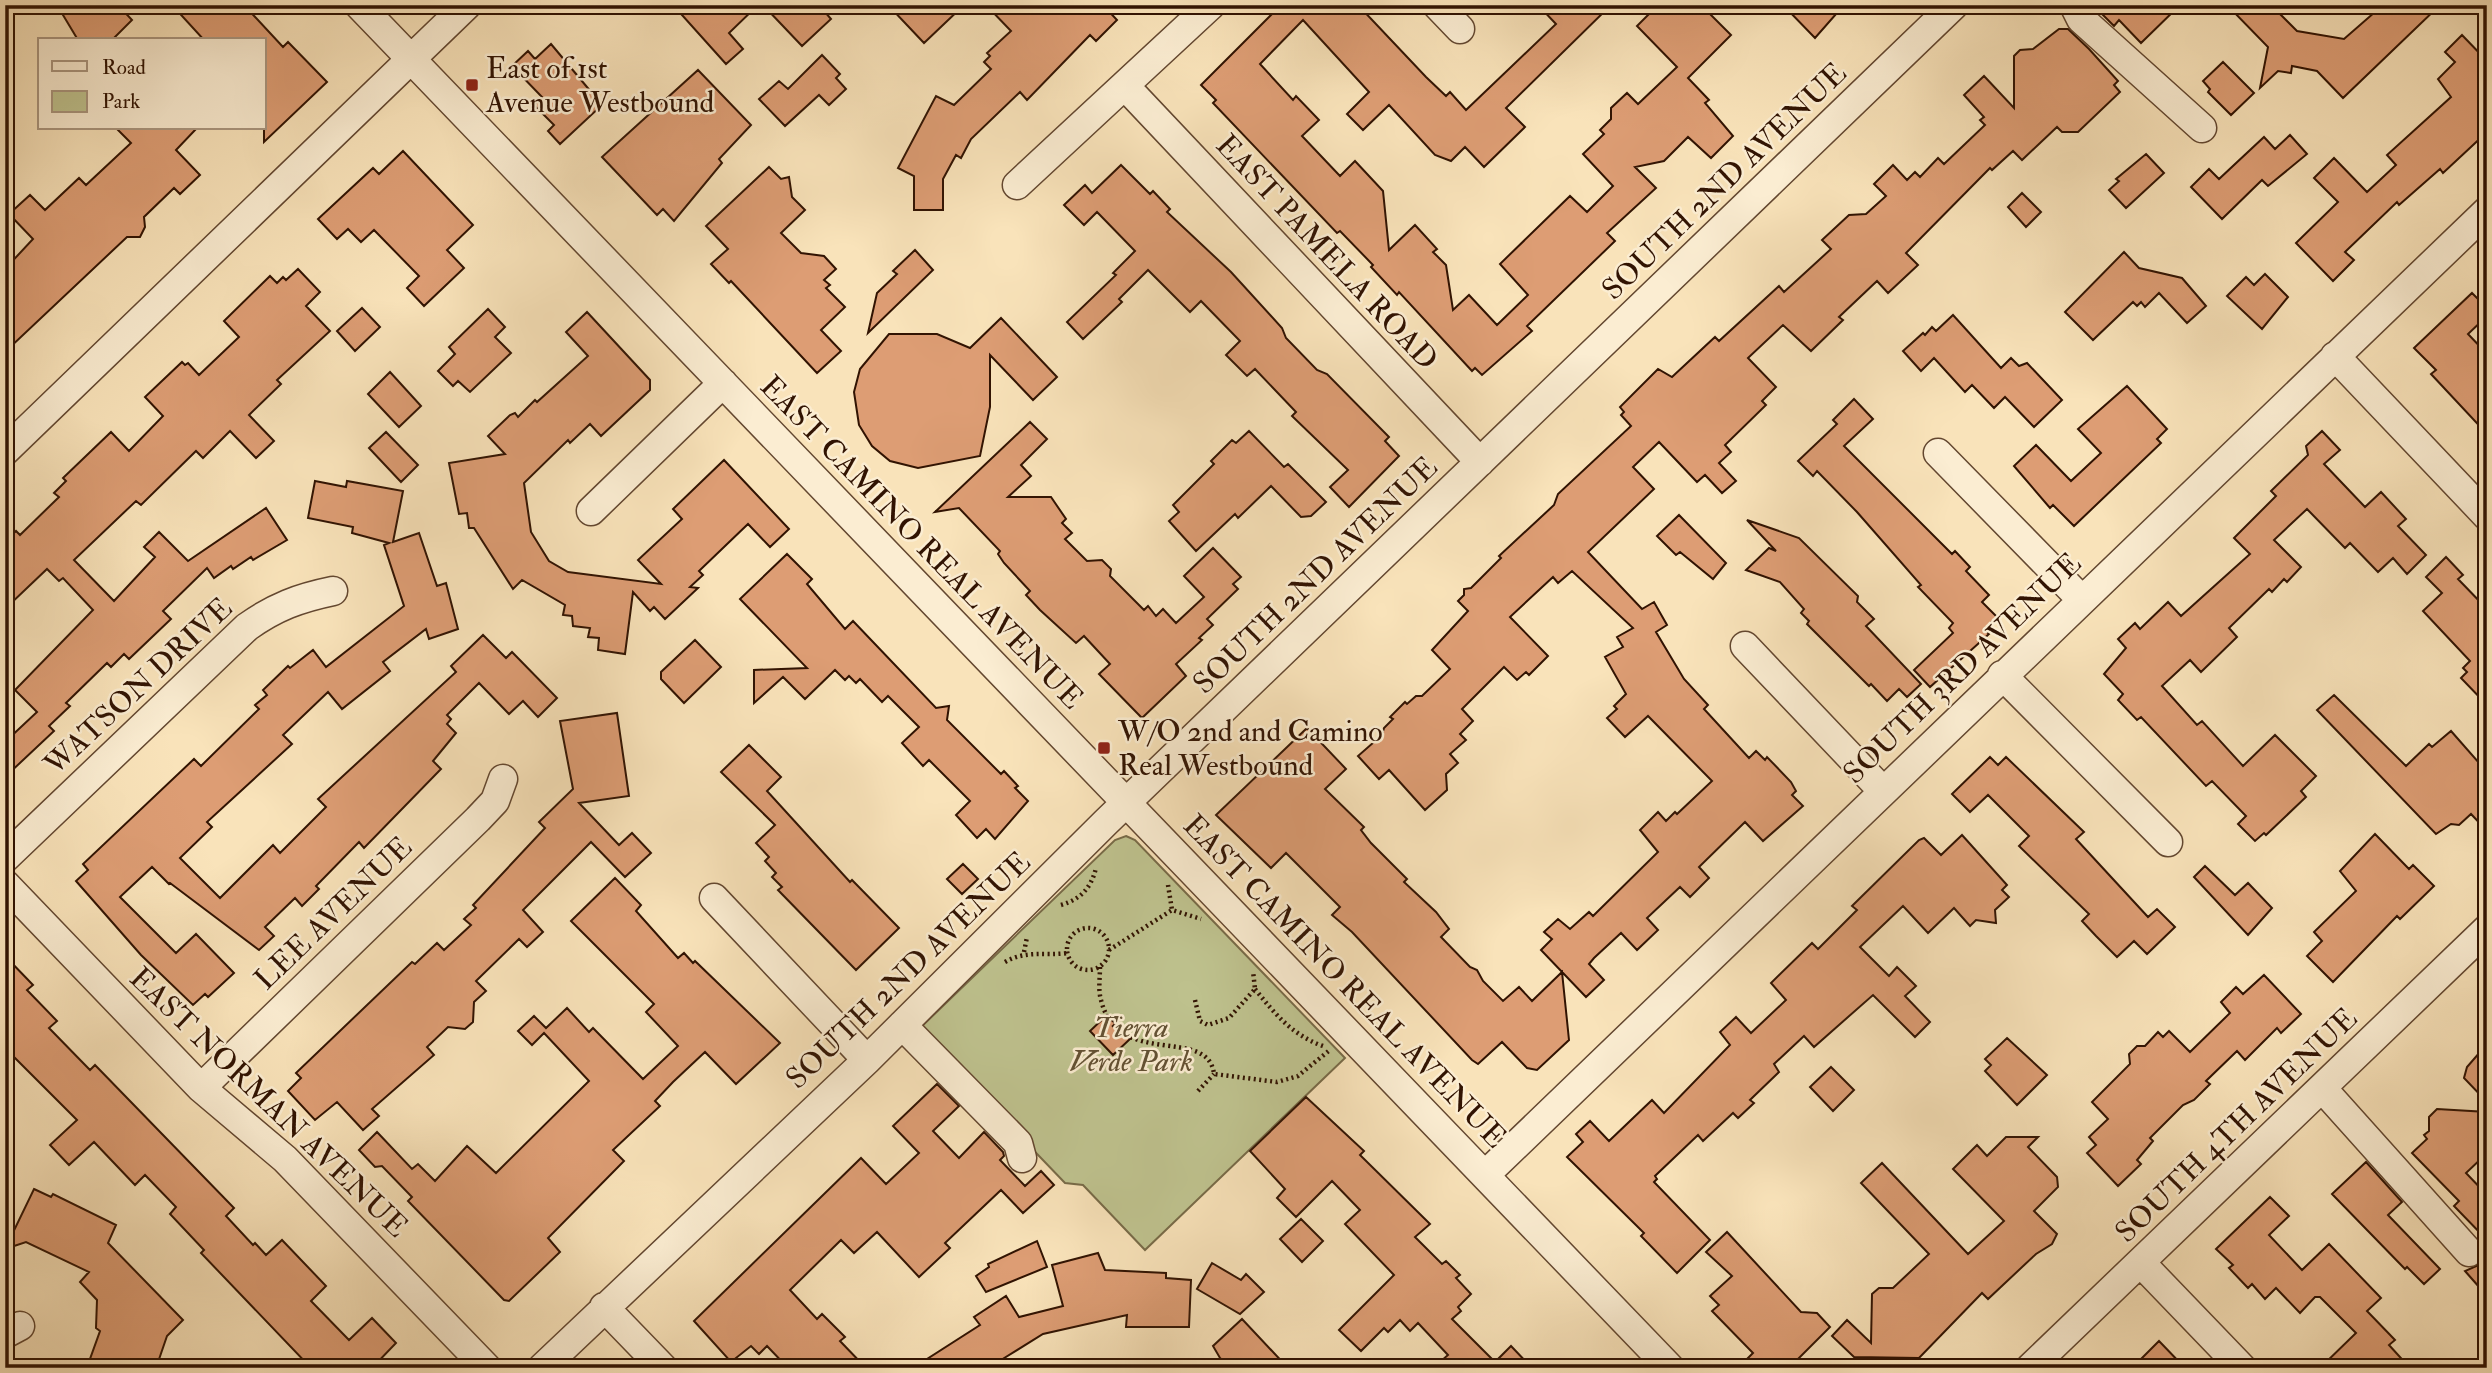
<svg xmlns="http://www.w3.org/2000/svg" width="2492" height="1373" viewBox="0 0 2492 1373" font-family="'IM FELL Double Pica',serif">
	<rect width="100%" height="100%" fill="#f9e3ba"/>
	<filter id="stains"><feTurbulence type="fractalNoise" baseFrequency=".00286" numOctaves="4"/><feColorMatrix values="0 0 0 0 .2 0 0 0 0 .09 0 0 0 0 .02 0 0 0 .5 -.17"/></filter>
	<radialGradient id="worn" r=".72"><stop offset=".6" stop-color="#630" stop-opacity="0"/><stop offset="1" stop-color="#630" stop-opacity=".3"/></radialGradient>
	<path fill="#bfc38f" stroke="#786b48" stroke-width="2" d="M1126,836l9,4 210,218 -200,192 -62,-65 -18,-2 -147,-153 197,-190z"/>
	<path fill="#dd9d74" stroke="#311302" stroke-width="2" d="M57,5h61l14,15 -20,20h-34z
		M172,5h72l39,42 5,-5 39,40 -63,60v-102h-60z
		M673,5h85l-29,28 14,16 -17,15z
		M763,5h56l12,14 -29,27z
		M888,5h76l-40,38z
		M986,5h117l14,15 -21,21 -6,-6 -63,65 -7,-8 -49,47 -10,19 -5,-3 -13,24v31h-29v-34l-16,-8 38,-72 18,9 37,-36 -7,-7 6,-6 -3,-3 24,-22z
		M1281,5h77l68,72 20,19 4,-4 16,18 90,-86 -18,-19h73l-105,103 19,19 -41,40 -19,-20 -14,14 -16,-6 -46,-50 -26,25 -16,-16 22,-22 -66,-72 -43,44 33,36 3,-4 23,24 -17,16 38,40 15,-15 28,30 6,59 26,-25 22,24 -4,3 13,13 7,45 16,-15 28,30 31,-30 -28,-31 70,-68 17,16 26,-26 -30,-32 21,-20 -4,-4 11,-11v-11l16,-15 11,11 39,-37 -40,-41 21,-21h43l30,30 -43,43 21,22 -4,3 28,33 -22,22 -23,-21 -24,24 -29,6 21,21 -49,45 8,8 -88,85 5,5 -50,44 -7,-7 -3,3 -73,-79 -2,3 -26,-28 2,-2 -33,-34 -3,2 -124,-130 3,-3 -15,-15z
		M1783,5h61l-29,33z
		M2093,5h87l-39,38 -22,-23 -5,6z
		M2227,5h44l26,26 47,8 39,-34h57l-97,93 -26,-27 -25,-5 -1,7 -13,-2 -18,17 8,-41z
		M2059,29h9l21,20 29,32 -4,4 6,7 -42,40h-16l-5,-5 -35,33 -9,-9 -21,19 -2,-2 -84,85 12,12 -30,28 -11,-12 -38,36 4,3 -32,31 -28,-26 -35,33 28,29 -14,14 4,4 -41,40 6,7 -12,11 17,18 -14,12 -17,-18 -8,7 -38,-40 -26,25 21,22 -66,63 54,57 12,-7 13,23 -11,7 28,47 24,26 -4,4 45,49 7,-7 9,9 2,-3 24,25 5,9 -4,4 11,11 -40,35 -18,-19 -46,45 10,11 -19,19 -10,-10 -33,31 11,12 -21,20 -16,-17 -27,25 -5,6 15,16 -18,17 -45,-47 11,-11 -8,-7 14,-13 12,10 19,-17 4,4 65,-64 -18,-22 18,-18 8,9 9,-9 2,2 35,-33 -64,-65 -23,21 -18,-19 10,-9 -3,-3 12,-12 -21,-37 18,-10 -6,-10 16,-9 -61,-57 -14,12 -5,-6 -43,40 38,39 -19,19 -3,-3 -9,8 -13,-13 -42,42 11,12 -13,13 6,6 -16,14 8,9 -12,11 1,16 -22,20 -36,-40 -10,9 -21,-23 24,-21 2,-7 9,-9 -3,-2 15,-15 2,2 9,-8h6l28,-27 -18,-19 36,-39 -10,-10 6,-6v-6l7,-1 30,-30 -2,-2 55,-51 4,-11 73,-68 -10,-11 3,-3 -4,-5 38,-38 14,8 43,-40 4,4 60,-55 5,6 47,-43 -9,-9 27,-25 17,-1 20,-18 -12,-12 19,-19 14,15 8,-8 5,5 18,-19 6,6 41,-39 -5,-5 4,-3 -20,-22 20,-19 30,32v-52l6,-6 13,-1z
		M2462,35l25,26v71l-44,41 -3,-4 -41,36 -2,-3 -52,50 9,8 -21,21 -37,-38 42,-41 -24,-24 20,-20 33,34 29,-27 -9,-10 64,-58 -13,-18 17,-17 -10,-10z
		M551,44l51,61 -42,39 -12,-13 6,-6 -20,-20 8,-8 -30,-31 16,-15 7,8z
		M822,55l18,19 -4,4 10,11 -17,16 -10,-10 -34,31 -26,-27 20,-18 9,8z
		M2223,62l31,31 -23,22 -23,-23 2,-3 -7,-8z
		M698,70l53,55 -32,34 3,4 -48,58 -11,-12 -6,6 -55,-58z
		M116,128h81l-21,22 24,25 -20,19 -6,-6 -30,29 1,10 -5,10h-13l-122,115v-83l28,-30 -24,-25 21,-19 15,15 34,-32 7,7 45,-42z
		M2290,135l17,19 -39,32 -6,-6 -40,39 -31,-32 18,-18 10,10 45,-42 11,12z
		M403,151l70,74 -26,25 17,18 -40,38 -17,-18 12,-12 -45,-46 -13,12 -13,-13 -11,10 -19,-20 55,-51 6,6z
		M2146,154l18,19 -38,35 -17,-18 10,-9 -3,-2z
		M1121,165l29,29 3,-3 17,18 -3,3 64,60 51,56 4,10 31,32 10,4 62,63 -4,4 14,15 -50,51 -19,-20 18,-17 -56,-54 4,-4 -41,-43 -8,7 -21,-21 14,-14 -39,-40 -11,11 -42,-42 -29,29 3,3 -39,37 -16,-17 49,-47 -3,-2 22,-22 -38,-39 -13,13 -20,-20 21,-20 7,8z
		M769,167l12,12 8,-2 3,20 13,13 -24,23 20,20 23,3 12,13 -12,11 6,5 -4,3 19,19 -24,23 20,21 -24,22 -86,-92 -2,2 -18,-19 17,-15 -22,-23z
		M2022,193l19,19 -15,15 -18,-20z
		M915,250l18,20 -65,63 9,-40 20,-19 -4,-3z
		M2124,252l15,16 43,10 24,28 -19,17 -28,-30 -14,14 -4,-5 -4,4 -4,-4 -40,38 -28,-28z
		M298,269l22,23 -14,14 24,25 -53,49 4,4 -32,31 25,26 -18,17 -26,-27 -27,27 -7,-7 -55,54 -5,-4 -62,59 40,41 41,-44 -11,-10 15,-15 29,29 78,-53 21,32 -34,20 -2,-3 -18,12 -2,-3 -17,12 -7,-10 -44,43 8,8 -42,40 -5,-5 -13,13 -4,-4 -41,40 4,3 -21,20 5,5 -49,46v-35l32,-30 -22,-22 78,-80 -30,-32 -4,3 -12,-12 -42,40v-68l11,-10 4,4 39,-38 -5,-4 12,-12 -3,-3 48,-46 18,19 34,-35 -18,-19 37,-35 3,3 3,-2 11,12 40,-38 -15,-16 46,-45 7,7 6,-6 3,3z
		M2265,274l23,23 -26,32 -35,-33 19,-19 8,8z
		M2472,293l15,15v8l-19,18 19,20v80l-56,-60 5,-4 -22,-22z
		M362,308l18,19 -25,24 -18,-20z
		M488,309l17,18 -10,10 16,16 -41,39 -12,-11 -5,5 -15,-15 17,-17 -6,-7z
		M587,312l63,68v10l-49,46 -11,-12 -20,19 -2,-3 -44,43 7,49 18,29 19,11 93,12 -23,-24 44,-41 -9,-10 51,-49 65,69 -19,18 -22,-23 -49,47 4,4 -13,12 8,1 -33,31 -11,-12 -4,4 -17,-19 -8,62 -27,-4 1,-12 -11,-1 2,-9 -17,-2 -1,-10 -9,-1 2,-10 -43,-25 -9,9 -39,-61h-5l-2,-15 -8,1 -10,-51 56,-9 -17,-18 22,-21 5,-2 3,4 17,-17 2,2 51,-46 -22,-24z
		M1953,315l48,53 10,-10 8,8 8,-3 35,37 -28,27 -29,-30 -11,11 -22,-23 -7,7 -31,-34 -13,13 -18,-20 20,-18 2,2 7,-8 4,4z
		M1001,318l56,59 -24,23 -43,-45v52l-10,49 -62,12 -28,-7 -18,-15 -13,-21 -5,-33 6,-23 29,-35h48l33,14z
		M390,372l31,34 -22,21 -31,-33z
		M2127,386l40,43 -10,10 4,4 -87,83 -21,-21 -3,3 -36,-42 22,-21 35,36 30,-28 -23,-24z
		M1854,399l19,20 -29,27 108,108 3,-3 15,16 -4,4 23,24 -7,7 15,15 -13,12 5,5 -59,53 -16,-17 39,-37 -4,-5 4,-5 -35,-36 3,-2 -64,-73 -40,-41 -4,5 -15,-15 39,-37 -4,-4z
		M1030,422l17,17 -26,26 10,11 -23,21h43l15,22 -4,4 10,10 -7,6 22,22 15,-1 9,9 -1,7 34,34 4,-4 8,10 7,-7 13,14 28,-26 -20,-21 29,-28 28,29 -8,7 5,5 -31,30 6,6 -14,13 3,2 -26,24 10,12 -44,42 -43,-44 11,-10 -26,-28 -8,7 -36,-33 -14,-15 4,-4 -26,-28 -6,-9 2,-3 -41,-43 -24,4z
		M1249,431l35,36 4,-3 38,38 -15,14 -10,1 -30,-31 -33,32 -3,-4 -39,37 -27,-30 10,-9 -6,-7 41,-41 -3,-3 21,-21 4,3z
		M2322,431l18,19 -16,14 41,43 16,-15 25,27 -8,7 28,29 -19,19 -14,-16 -15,14 -28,-29 -5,5 -38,-39 -33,31 27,27 -14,15 -3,-3 -12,13 -3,-3 -40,39 8,9 -36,35 -11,-12 -28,26 35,39 5,-4 41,45 32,-31 41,41 -15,15 5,6 -40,38 -2,-2 -9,8 -17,-17 8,-8 -34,-35 -6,5 -65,-69 -4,3 -19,-20 5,-6 -19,-20 22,-26 -8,-9 17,-16 5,6 28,-27 13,14 69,-62 -16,-16 42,-42 -5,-5 37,-36 -2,-9z
		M386,432l32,33 -17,17 -32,-34z
		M315,481l31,6 1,-6 56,10 -10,51 26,-9 18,53 9,-3 12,46 -29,10 -3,-10 -43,33 7,9 -48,38 -14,-17 -45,43 9,9 -85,78 5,5 -32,31 40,40 53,-53 7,8 46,-46 -8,-8 138,-127 -5,-6 32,-31 23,23 6,-6 45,46 -19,19 -15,-16 -14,13 -30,-31 -32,32 4,4 -4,5 9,9 -23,28 8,8 -77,79 -5,-6 -43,44 3,3 -17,17 -7,-8 -30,29 9,9 -15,14 -89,-67 -1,1 -17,-17 -32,30 56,56 20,-19 38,39 -26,24 -3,-3 -12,11 -52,-50 -65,-74 12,-11 -5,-6 111,-105 7,7 58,-57 -4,-4 12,-10 -4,-5 25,-24 2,2 23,-18 13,17 78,-61 -20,-61 5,-2 -37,-10 1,-6 -45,-9z
		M1679,515l47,48 -13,16 -33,-27 -4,3 -19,-19z
		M1747,520l52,18 59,58 -1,6 17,17 -8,7 55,58 -14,13 -8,-8 -12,12 -16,-17 -2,2 -62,-62 2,-3 -8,-8 3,-4 -24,-27 -34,-12 23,-22 7,3z
		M787,554l25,25 -5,5 38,45 8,-8 83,87 13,-2 -2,14 54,54 3,-3 14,15 -3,2 13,13 -33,38 -9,-10 -9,9 -21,-23 14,-14 -41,-41 -6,6 -21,-23 17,-16 -31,-31 -6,6 -22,-23 -4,4 -7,-7 -4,4 -10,-10 -30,29 -22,-22 -29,26v-33l53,-2 -67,-69z
		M2446,557l17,18 -5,4 29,30v96l-26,-27 6,-6 -4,-4 7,-7 -47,-50 19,-18 -16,-16z
		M695,640l26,27 -37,36 -23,-24v-7z
		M2334,695l72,71 23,-22 3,3 19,-16 36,41v59l-16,-17 -12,11 -8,-1 -15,10 -119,-124z
		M617,713l12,83 -50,7 40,42 13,-12 19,20 -26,24 -34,-35 -68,68 20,22 -16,15 -8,-8 -43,42 10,10 -12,11 -1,20 -8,7 -17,-2 -21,20 7,8 -62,54 7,7 -16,14 -26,-28 -22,18 -27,-29 13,-13 -5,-5 116,-111 3,2 22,-21 7,7 27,-25 -7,-6 12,-11 -3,-3 72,-77 -6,-6 34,-33 -13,-68z
		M1307,728l39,41 -21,20 39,38 -3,3 10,13 36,36 -3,3 32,30 13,17 -8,8 29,30 7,3 6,11 20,20 16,-14 13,14 30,-29 7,68 -32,30 -10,-2 -25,-26 -24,22 -6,-4 -120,-128 -20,-17 8,-8 -54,-54 -15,15 -55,-53z
		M749,745l32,32 -14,14 83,91 2,-2 47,48 -43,42 -78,-80 4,-3 -10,-10 4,-4 -11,-12 4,-4 -13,-14 19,-18 -54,-53z
		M1990,757l8,8 8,-8 78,75 -8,7 72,78 9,-8 18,18 -28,27 -13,-13 -17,16 -21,-21 -14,-15 7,-7 -70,-68 10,-10 -41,-41 -18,17 -18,-18z
		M2375,834l34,35 4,-4 21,21 -34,33 -3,-3 -64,66 -26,-26 15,-15 -8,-9 42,-41 -16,-20z
		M1962,835l45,50 -5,5 7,7 -14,13 1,13 -20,-3 -6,6 -16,-18 -26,25 -25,-27 -43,41 29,29 8,-9 19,19 -11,10 25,26 -15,15 -42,-42 -59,52 -10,-11 -30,28 5,8 -29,28 4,3 -16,15 -5,-5 -30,28 -5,-6 -43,41 2,3 -3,3 56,58 -33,33 -36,-37 3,-3 -77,-76 16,-15 -7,-8 14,-13 19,20 43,-41 12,13 66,-68 -10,-13 16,-15 15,16 35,-33 -15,-17 41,-40 6,6 39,-39 -5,-4 67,-66 5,-2 17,17z
		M963,864l15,15 -16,15 -15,-15z
		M2205,866l30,29 13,-12 24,25 -24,27 -54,-58z
		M615,878l26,27 -5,6 42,47 6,-5 9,10 2,-2 85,82 -44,41 -31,-32 -32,30 -18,19 5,5 -47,44 11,11 -76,77 12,14 -51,49 -5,-1 -96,-99 4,-4 -30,-31 -7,1 -16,-17 18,-18 35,37 6,-5 17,17 32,-35 29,27 93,-92 -45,-48 -12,12 -14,-14 16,-15 12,12 21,-20 22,24 4,-4 50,51 35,-33 -32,-34 8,-8 -83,-83z
		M5,956l28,29 -6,5 30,31 -8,7 41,42 5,-5 139,143 -8,8 27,29 2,-2 11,12 16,-15 44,46 -15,15 38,39 23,-22 24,25 -24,25h-61l-110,-115 3,-3 -34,-36 6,-7 -31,-32 -10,10 -41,-43 -25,23 -19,-20 27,-25 -72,-72z
		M2264,975l37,39 -20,19 -4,-5 -32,32 -8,-9 -31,30 4,3 -16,16 -11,5 -33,33 3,3 -16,19 4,4 -23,22 -31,-33 9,-8 -7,-8 19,-18 -16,-17 38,-38 -1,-10 8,-8h8l13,-14 5,5 6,-6 21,21 40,-39 -9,-11 15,-15 7,7z
		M1107,1015l23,24 -17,16 -23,-24z
		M2007,1038l40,37 -30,30 -32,-34 6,-6 -6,-6z
		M2487,1044v58l-23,-24 3,-11z
		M1831,1067l23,23 -21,21 -23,-24z
		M937,1084l22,22 -26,25 26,27 25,-26 19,20 1,4 -4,4 25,26 16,-15 13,14 -31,28 -22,-23 -56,53 5,5 -31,29 -42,-45 -23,21 -13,-13 -51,50 27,29 5,-5 23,23 -5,4 26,27h-78l-21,-22 -8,8 -8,-8 -20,16 -37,-41 167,-163 25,26 33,-31 -26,-27z
		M1306,1097l58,54 -4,4 70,69 -15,13 27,27 4,-3 14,14 -4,3 15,16 -13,13 3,4 -9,8 43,43 16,-16 21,22h-99l15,-13 -30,-32 -8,8 -10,-11 -12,12 -4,-4 -23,23 -22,-21 55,-55 -49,-51 15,-14 -28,-29 -36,36 -19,-19 8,-9 -35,-38z
		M2437,1109l50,3 -2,43 -19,18 21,22v45l-33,-34 5,-5 -47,-48 15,-14 -3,-4 5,-4v-14z
		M2006,1137h32l-10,10 29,30 1,10 -24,24 23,23 -5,10 -16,10 -48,45 -6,-6 -63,65 -65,-1 -22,-21 15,-16 24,23 1,-49 7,-6h14l36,-34 -68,-71 21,-20 86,91 36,-33 -51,-52 24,-24 10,11z
		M2366,1162l36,40 -14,13 52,54 -16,15 -17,-17 -2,2 -73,-75z
		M34,1189l17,8 2,-3 63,31 -8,18 75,77 -16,16 -11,32h-61l2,-6 -7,-3 10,-28 -4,-3 1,-28 -17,-18 9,-10 -63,-30 -21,7z
		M2270,1197l19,19 -20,19 33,35 27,-26 52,54 -14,13 28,29 -6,5 21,23h-90l36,-35 -36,-36h-5l-15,16 -24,-25 -11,11 -13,-15 -4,4 -19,-20 4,-3 -17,-16z
		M1301,1219l22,22 -21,21 -22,-23z
		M1727,1232l74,80 16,1 13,14 -41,41h-51l15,-15 -41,-42 7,-6 -9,-9 22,-20 -26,-24z
		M1037,1241l10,26 -61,25 -10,-16 13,-9 -1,-3z
		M2487,1252v44l-22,-25 16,-7z
		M1098,1253l7,17 61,3v5l25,2 -2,47h-63l1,-12 -84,19 -42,26 4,8h-92l67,-43 -6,-8 32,-21 13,21 44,-11 -11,-41z
		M1212,1263l29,17 5,-6 18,18 -24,22 -43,-25z
		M1242,1319l46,49h-58l-10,-10 -7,-12z
		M2159,1341l26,27h-53z"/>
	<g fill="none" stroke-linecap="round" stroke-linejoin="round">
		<defs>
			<path id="minor" d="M359,5l1311,1363
				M1437,5l23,24
				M2074,5l7,14 121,109
				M1126,87l354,375
				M1017,185l194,-180
				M2335,356l152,160
				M5,451l462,-446
				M1938,453l143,146
				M591,511l132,-128
				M1745,646l137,144
				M2002,675l166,167
				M5,858l242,-231c28,-20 52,-29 86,-36
				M5,884l196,204 84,71 202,209
				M714,898l153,162
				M902,1025l116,118 4,15
				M201,1088l277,-269 17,-18 8,-22
				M2322,1088l147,164
				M1485,1175l1002,-964
				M2141,1263l101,105
				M604,1307l59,61
				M5,1334l15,-8
				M542,1368l325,-308 239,-238 848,-817
				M2030,1368l457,-439"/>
		</defs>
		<use href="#minor" stroke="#634730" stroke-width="31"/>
		<path stroke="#311302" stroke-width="4.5" stroke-dasharray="2 3.5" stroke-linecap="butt" d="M1168,885l4,25
			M1061,905c20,-6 30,-17 35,-37
			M1067 949a21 21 0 1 1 42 0a21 21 0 1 1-42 0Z
			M1109,950l63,-40 29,9
			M1024,952l3,-15
			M1005,962c21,-12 39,-6 63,-9
			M1100,967c0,11 -2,23 1,33 17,70 107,25 113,74l63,8 21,-6 33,-27
			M1255,989c20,25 37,46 68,57
			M1195,1000l5,21 8,4 21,-7 26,-29 -2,-18
			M1198,1091l16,-17"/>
		<use href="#minor" stroke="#fbedd2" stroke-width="28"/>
	</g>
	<g fill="#8f2418" stroke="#fbedd2" stroke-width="2.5">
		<rect x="465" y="78" width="14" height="14" rx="3.5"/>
		<rect x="1097" y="741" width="14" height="14" rx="3.5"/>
	</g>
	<g text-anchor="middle" stroke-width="5" stroke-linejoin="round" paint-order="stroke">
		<g font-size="30" fill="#311302" stroke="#fbedd2" text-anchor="start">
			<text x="486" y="78">East of 1st<tspan x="486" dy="34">Avenue Westbound</tspan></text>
			<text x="1118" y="741">W/O 2nd and Camino<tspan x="1118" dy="34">Real Westbound</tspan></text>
		</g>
		<g font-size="30" fill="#311302" stroke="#fbedd2">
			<text transform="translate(1724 181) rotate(-44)" y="10">SOUTH 2ND AVENUE</text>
			<text transform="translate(1327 252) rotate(47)" y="10">EAST PAMELA ROAD</text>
			<text transform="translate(922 542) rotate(46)" y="10">EAST CAMINO REAL AVENUE</text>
			<text transform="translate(1315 575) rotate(-44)" y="10">SOUTH 2ND AVENUE</text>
			<text transform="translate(1962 668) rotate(-44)" y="10">SOUTH 3RD AVENUE</text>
			<text transform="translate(138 686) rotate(-43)" y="10">WATSON DRIVE</text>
			<text transform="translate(333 913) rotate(-44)" y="10">LEE AVENUE</text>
			<text transform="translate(908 970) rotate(-44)" y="10">SOUTH 2ND AVENUE</text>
			<text transform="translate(1345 981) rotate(46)" y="10">EAST CAMINO REAL AVENUE</text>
			<text transform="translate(269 1102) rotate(44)" y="10">EAST NORMAN AVENUE</text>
			<text transform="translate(2236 1125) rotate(-44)" y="10">SOUTH 4TH AVENUE</text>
		</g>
		<g font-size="30" font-style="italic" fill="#635133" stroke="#fbedd2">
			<text x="1131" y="1037">Tierra<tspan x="1131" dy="34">Verde Park</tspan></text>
		</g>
	</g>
	<rect width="2492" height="1373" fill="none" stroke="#f9e3ba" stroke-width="28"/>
	<rect x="7" y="7" width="2478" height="1359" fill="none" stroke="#311302" stroke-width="3.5"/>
	<rect x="14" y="14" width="2464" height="1345" fill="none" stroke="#311302" stroke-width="2"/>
	<rect x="38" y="38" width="228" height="91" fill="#fbedd2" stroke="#aa967f" stroke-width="2"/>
	<rect x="52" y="61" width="35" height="10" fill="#fbedd2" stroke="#aa967f" stroke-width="2"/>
	<text x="102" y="74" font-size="21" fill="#311302">Road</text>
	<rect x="52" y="91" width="35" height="21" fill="#bfc38f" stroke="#aa967f" stroke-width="2"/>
	<text x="102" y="108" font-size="21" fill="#311302">Park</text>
	<rect width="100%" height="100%" filter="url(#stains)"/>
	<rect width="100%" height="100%" fill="url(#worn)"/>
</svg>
